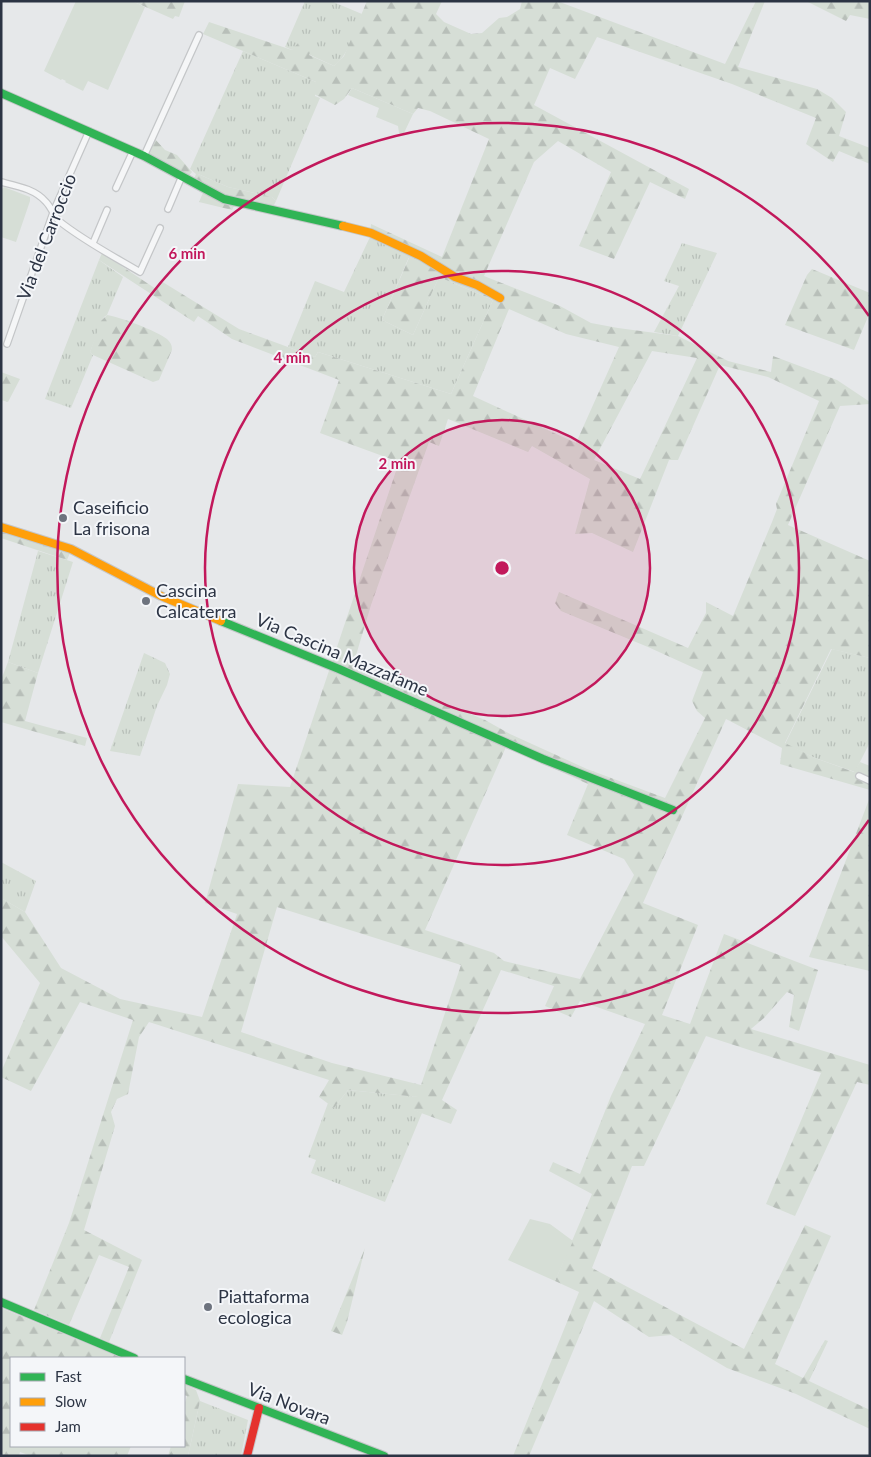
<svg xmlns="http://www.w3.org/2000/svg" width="871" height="1457" viewBox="0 0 871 1457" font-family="Lato,sans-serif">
	<defs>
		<pattern id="grass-tufts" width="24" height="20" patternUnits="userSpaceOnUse" patternTransform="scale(1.25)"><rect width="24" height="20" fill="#d6ded6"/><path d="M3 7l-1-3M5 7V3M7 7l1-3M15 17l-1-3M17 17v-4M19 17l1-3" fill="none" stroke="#b8bfb9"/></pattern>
		<pattern id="forest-firs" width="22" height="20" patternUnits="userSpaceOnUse" patternTransform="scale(1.25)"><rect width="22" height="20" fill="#d6ded6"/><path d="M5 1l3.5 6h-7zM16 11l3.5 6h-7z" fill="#b8bfb9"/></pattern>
	</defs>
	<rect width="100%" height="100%" fill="#e6e8ea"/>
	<path fill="url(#grass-tufts)" d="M305,1h26l31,13c-7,16 -13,41 -28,52l-39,-18 -3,2 -7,-3z
		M243,51l73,31 -1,14 5,2 -44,103 -4,-4 -44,-10 -30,-13h-2l-6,-5z
		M370,237l39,20 -27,63 31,15 26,-58 54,23 -42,94 -133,-42 -3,5 -27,-10 27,-66 29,11z
		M682,243l35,10 -39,83 -24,-4 25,-46 -15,-5z
		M99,260l24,17 -16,38 -3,2 -14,35 3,3 -22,53 -26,-9z
		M38,551l35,11 -35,111 -30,-11z
		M832,649l38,9v84l-15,30 -40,-14 -30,-14z
		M144,653l21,10 5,11 -3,11 -10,21 -17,50 -30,-5z
		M1,862l35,19 -11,31 -24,-14z
		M348,1090l71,7 -5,13 8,3 -37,89 -74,-29 5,-13 -8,-3 20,-54 6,5z
		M200,1401l48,19 -7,36h-53z"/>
	<path fill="url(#forest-firs)" fill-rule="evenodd" d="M132,1h53l-6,16 -4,-1 -2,3z
		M367,1h75l-6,13 8,8 27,12 11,-1 17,-15 8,-1 13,-8 2,-8h35l168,63 31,-63h9l-27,66 79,22 15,9 14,14 -7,24 31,12v16l-31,-13 -6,11 -27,-18 10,-26 -84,-34 -135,-47 -22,42 -25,-11 -16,37 155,84 -4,10 -35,-17 -36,77 -35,-13 32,-74 -53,-31 -24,21 -50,114 76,30 31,17 27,5 60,8 50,25 43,11 2,-16 64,24 33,22v2l-30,2 -52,119 82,36v97l-39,-9 -46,94 30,15 39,14 6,-10 10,4v24l-90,-26 2,-16 -56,-29 -83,184 55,22 -36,90 28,9 34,-90 94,36 -19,61 -10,-4 5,-32 -7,-3 -23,26 -13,11 119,36v20l-13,-3 -62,134 -29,-12 55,-131 -115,-37 -62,130h-12l-40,102 152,81 61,-124 26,11 -56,128 28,14 22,-38 3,1 -19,40 61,29v19l-74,-35 -69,-26 -56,-33 -22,2 -55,-36 -65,155h-16l66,-164 -24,-11 37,-87 -43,-23 4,-9 27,12 31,-78 34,-72 -65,-23 -9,16 -26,-11 9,-20 -53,-16 -59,130 15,10 -6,14 -38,-14 5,-13 -70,-7 -14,18 -15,-11 10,-17 -180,-58 -10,15 -11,57 -11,5 -6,13 4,14 -31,104 58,30 -33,82 -9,-4 29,-71 -30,-12 -30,70 -35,-15 35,-87 64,-203 -53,-18 -49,89 -30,-14v-5l39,-89 -39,-47v-38l24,14 36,56 59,31 82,18 35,-103 -32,-11 33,-119 52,3 109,-325 -79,-29 19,-53 -107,-41 -34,-23 -4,6 -95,-62 3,-7 54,36 5,-8 78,48 76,28 3,-5 133,42 42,-94 -54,-23 -26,58 -31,-15 27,-62 -39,-21 1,-13 71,33 47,-118 -59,-28 -12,-3 -5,6 -61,-26 -8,11 -9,6 -23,-12 4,-11 -113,-48 6,-12 83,28 12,-14 10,7 -5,12 25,11 10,-10zM509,309l57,25 53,13 -43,96 -103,-47zM652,351l45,7 -57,121 -46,-19zM720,365l48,12 51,24 -43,103 1,5 -5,13 -39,94 -27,-14v11l-18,35 -129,-56 -4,11 6,8 87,36 55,25 -11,29 5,10 8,7 -40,80 -78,-29 -77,-35 -25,-14 -127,-53 -4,-5 17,-57 58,-163 10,4 9,-27 80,33 4,-6 58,33 -15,55 17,-1 41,19 36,-92h9zM506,747l82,37 -21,51 57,24 10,16 -54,104 -76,-18 -10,-8 -69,-23zM277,907l184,58 -40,120 -89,-22 -91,-31z
		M806,1h64v18l-20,-4 -4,6z
		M154,138l11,12 12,5 15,17 -4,5 -38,-21 -2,-3z
		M196,174h2l30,13 44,10 4,4 -3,6 -36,-7 -5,10 -33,-8 7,-16 -12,-7z
		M812,269l58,24v19l-16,38 -69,-25 22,-50z
		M107,315c13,2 50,16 60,24 4,4 5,6 5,11l-13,30 -6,2 -60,-27 -3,-3 11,-31z
		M1,372l19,7 -12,23 -7,-2z
		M1,529l69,24 -3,7 -66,-22z
		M8,662l30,11 -13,48 62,17 -2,8 -84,-24v-42z
		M870,797v174l-61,-14z
		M365,1248l-18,74 -5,13 -11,-4z
		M1,1308l121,50h-111v88h120l-4,10h-96l-11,-4 -1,4h-18z
		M184,1384l12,6 4,11 -12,55h-20l3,-10h13v-40l3,-10 -3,-1z"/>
	<path fill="#d6ded6" d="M76,1h56l13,6 -37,83 -20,-9 -5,10 -18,-9 1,-1 -4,-2 -1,1 -17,-9z
		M352,88l61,26 -10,21 -4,-2 -1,-7 -22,-9 3,-9 -31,-13z
		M4,187l26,10v4l-14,41 -15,-5v-47z
		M530,1219l20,5 23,17 -18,40 -47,-21z"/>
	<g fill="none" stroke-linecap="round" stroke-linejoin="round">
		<defs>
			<path id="street" d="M144,156l55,-121
				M1,182c16,4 34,7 45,20 5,5 8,14 13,19 25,20 54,35 81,51l20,-44
				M116,188l17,-37
				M168,209l14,-33
				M93,243l14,-33
				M7,344l47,-134 35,-79
				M859,776l11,5"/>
			<path id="fast" d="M1,93l143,63 80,43 119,27
				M221,621l118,48 204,90 130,51
				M1,1302l133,56
				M184,1379l200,77"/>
			<path id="slow" d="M343,226l28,7 50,23 34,21 22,8 23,13
				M1,527l70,22 90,47 60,25"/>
			<path id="jam" d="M247,1456l12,-48"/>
		</defs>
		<use href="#street" stroke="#c4c6c8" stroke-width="8"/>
		<use href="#fast" stroke="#c4c6c8" stroke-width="10"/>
		<use href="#slow" stroke="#c4c6c8" stroke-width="10"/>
		<use href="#jam" stroke="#c4c6c8" stroke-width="10"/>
		<use href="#street" stroke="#f5f6f7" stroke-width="5.5"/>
		<use href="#fast" stroke="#30b455" stroke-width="8"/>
		<use href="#slow" stroke="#ff9f0a" stroke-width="8"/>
		<use href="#jam" stroke="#e5322d" stroke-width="8"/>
	</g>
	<circle cx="502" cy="568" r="148" fill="#c2185b" fill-opacity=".12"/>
	<g fill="none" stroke="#c2185b" stroke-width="2.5">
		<circle cx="502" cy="568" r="148"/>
		<circle cx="502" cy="568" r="297"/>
		<path d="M869 820A445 445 0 1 1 869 316"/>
	</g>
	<g fill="#6d737e" stroke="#f4f6f9" stroke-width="2">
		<circle cx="63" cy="518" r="5"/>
		<circle cx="146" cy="601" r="5"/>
		<circle cx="208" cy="1307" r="5"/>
	</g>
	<g text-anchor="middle" stroke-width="4" stroke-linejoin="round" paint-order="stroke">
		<g font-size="18" fill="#2c3444" stroke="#f4f6f9">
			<text transform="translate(47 237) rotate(-69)" y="6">Via del Carroccio</text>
			<text transform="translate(342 655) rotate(23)" y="6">Via Cascina Mazzafame</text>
			<text transform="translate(289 1404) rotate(21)" y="6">Via Novara</text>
		</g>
		<g font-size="18" fill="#2c3444" stroke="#f4f6f9" text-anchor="start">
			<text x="73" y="514">Caseificio<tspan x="73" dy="21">La frisona</tspan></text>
			<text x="156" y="597">Cascina<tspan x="156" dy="21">Calcaterra</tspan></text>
			<text x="218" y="1303">Piattaforma<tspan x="218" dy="21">ecologica</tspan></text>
		</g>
	</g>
	<circle cx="502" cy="568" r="8" fill="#c2185b" stroke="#f4f6f9" stroke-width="2.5"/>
	<g font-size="15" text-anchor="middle" font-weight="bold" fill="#c2185b" stroke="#f4f6f9" stroke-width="4" stroke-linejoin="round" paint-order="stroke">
		<text x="187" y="259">6 min</text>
		<text x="292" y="363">4 min</text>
		<text x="397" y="469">2 min</text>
	</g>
	<rect width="871" height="1457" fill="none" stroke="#2c3444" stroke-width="5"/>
	<rect x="10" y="1357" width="175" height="90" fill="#f4f6f9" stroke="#a4a8b1"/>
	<rect x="20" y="1373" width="25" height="8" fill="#30b455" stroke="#a4a8b1"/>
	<text x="55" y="1382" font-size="15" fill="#2c3444">Fast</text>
	<rect x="20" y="1398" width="25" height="8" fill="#ff9f0a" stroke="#a4a8b1"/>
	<text x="55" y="1407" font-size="15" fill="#2c3444">Slow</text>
	<rect x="20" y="1423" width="25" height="8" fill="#e5322d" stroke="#a4a8b1"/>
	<text x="55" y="1432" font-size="15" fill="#2c3444">Jam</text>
</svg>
